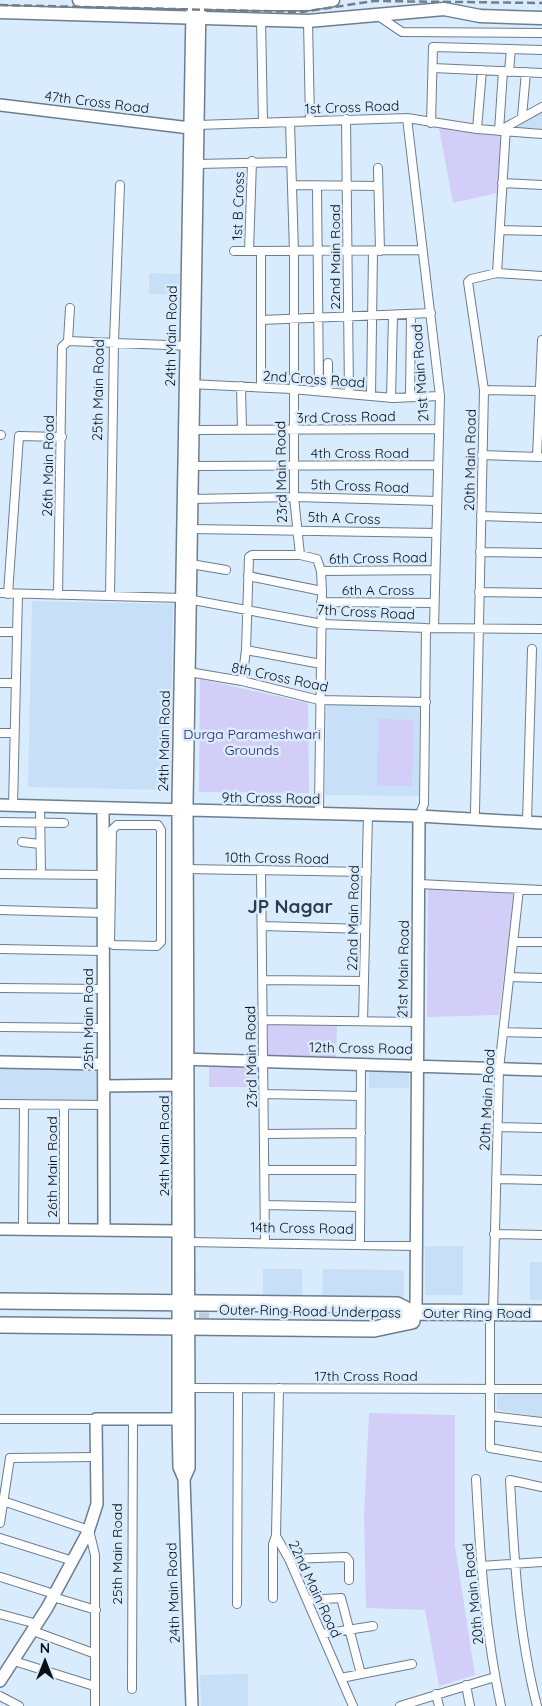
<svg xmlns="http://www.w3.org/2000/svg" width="542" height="1706" viewBox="0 0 542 1706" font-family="Quicksand,sans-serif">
	<rect width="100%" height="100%" fill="#d9ecfe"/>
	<path fill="#c7e0f7" d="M542,112v20l-26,-2v-3z
		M149,273l31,1 -1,21 -30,-1z
		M32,601l141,3 -3,186 -142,-3z
		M327,704l93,2 -1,90 -94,-1z
		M0,1066l97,1v34l-97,-1z
		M369,1071h40v17h-40z
		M425,1246h38v49h-38z
		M530,1262h12v38h-12z
		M263,1269h39v29h-39z
		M323,1269l81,1v29h-82z
		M497,1394h45v23l-45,-7z
		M248,1674v32h-47l-1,-31z"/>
	<path fill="#d2cef7" d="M439,128l62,6 -4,59 -44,10z
		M200,679l108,24 1,90 -110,-1z
		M378,719l36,1 -2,66h-35z
		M428,888l86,4 -15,123 -72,2z
		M268,1023l69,1 -1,35 -68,-1z
		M209,1066h50v21h-50z
		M369,1413l86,2v131l20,129 -36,11 -14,-76 -59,-2 -2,-93z"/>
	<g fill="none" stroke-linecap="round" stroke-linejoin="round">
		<path stroke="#bacbdb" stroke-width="15" stroke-dasharray="15 8" stroke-linecap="butt" d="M176,1320h33"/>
		<defs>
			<path id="street" d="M377,15l25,17 140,1
				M261,19l2,104
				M308,21l2,100
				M433,68l109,5
				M509,72l2,-23
				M522,117l4,-45
				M407,118l33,278 -6,232
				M346,119l3,275
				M290,122l4,130v245l6,58
				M431,123l2,-76 109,3
				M198,125l209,-7 70,11 65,5
				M477,129l5,-59
				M499,131l4,-60
				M197,164l94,-2
				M378,168l2,83
				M502,183l40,2
				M292,185l86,1
				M317,186l2,205
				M500,230l42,1
				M234,251l187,-1
				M249,251l3,-90
				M497,273l9,-146 36,-20
				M261,320l170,-7
				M68,341l123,5
				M68,341l2,-33
				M190,384l102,5 101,9 47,-2
				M241,386l1,44
				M261,387v-135
				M484,390l54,1
				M328,392v-29
				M371,396l2,-145
				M410,397l1,-83
				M391,398l2,-83
				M193,430l246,-1
				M0,435h1
				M482,455l58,2
				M537,457l5,-117
				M192,466l246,-1
				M192,499l102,-2 143,4
				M481,516l61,2
				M191,529l245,4
				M480,552l62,1
				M191,564l35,6
				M321,571l114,-1
				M248,576l74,15
				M479,592l63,1
				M0,593l182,5 140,26 104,4 116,1
				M8,594l11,-158 43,1
				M58,595l4,-248 6,-6
				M110,596l4,-254 6,-157
				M321,602l113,1
				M0,632h17
				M246,650l75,14
				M189,672l53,9 77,19 107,2
				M242,681l4,-31 3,-93 3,-2h48l17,4 4,12 1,20 -3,216
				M0,683h16
				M0,733h14
				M13,806l5,-212
				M40,806l1,68
				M475,812l9,-422 -16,-108 3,-3 26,-6 45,3
				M419,816l5,-12 2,-176
				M0,822l64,1
				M527,822l5,-173
				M117,825h41l3,5v112l-4,4 -44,-1 -3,-3 2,-112z
				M22,842l18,2
				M187,869l180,3
				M261,870l4,373
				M0,874l103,1
				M419,884l123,6
				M0,910l103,3
				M262,926l103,3
				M513,942h29
				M0,949l103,2
				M509,977l33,1
				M263,980l101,1
				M0,988l103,1
				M263,1020l154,2
				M363,1021l5,-206
				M0,1027l103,1
				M503,1032l39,1
				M264,1094l97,2
				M0,1104l104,1
				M498,1127l44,1
				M264,1134l97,-1
				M265,1170h95
				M496,1179l46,1
				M265,1205l95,2
				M23,1229l1,-125
				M64,1229v-124
				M494,1234l48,1
				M189,1242l227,4
				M360,1244l1,-180
				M493,1313l6,-244 20,-180
				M490,1321v127l52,9
				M189,1388l353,1
				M279,1388l-3,148 13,23 64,147
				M491,1416l51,6
				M0,1419h96
				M476,1479c4,76 9,152 25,227
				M0,1500l89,30 6,25v151
				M0,1523l10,-65 86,-1
				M0,1538l73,23
				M289,1559l57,-2 3,4v19
				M481,1566l61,-4
				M1,1577l53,17
				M53,1597l43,13
				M273,1598v-54l3,-8
				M307,1600l34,-2 20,76
				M237,1604l1,-215
				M0,1614l37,10
				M33,1631l60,22
				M322,1634l51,-8
				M14,1661l80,25
				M341,1678l71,-14
				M466,1685l4,21
				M132,1689l1,-270
				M436,1694l3,12
				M0,1696l19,10
				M400,1706l95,-29
				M537,1706c-19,-74 -23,-150 -27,-226l32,7"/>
			<path id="secondary" d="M0,105l190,23
				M0,805l419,11 123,7
				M103,808l1,422
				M181,1059l361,11
				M0,1062l103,2
				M104,1086l82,-1
				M0,1229l179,2
				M416,1312l3,-496
				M184,1479l-5,-12 -1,-48v-616l14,-794
				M0,1681l47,-73 41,-76 9,-28 -1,-85h89
				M192,1706l-8,-227 5,-11v-49l-2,-616 13,-803"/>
			<path id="primary" d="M79,0l176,4h53l25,-4
				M0,12l308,9 136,-12 36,7 62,2"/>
			<path id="highway" d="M0,1301l397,4 14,7
				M401,1312l141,1
				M0,1325l374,4 38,-8"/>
		</defs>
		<use href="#street" stroke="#6c7e8e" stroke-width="10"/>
		<use href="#secondary" stroke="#6c7e8e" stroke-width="14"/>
		<use href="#primary" stroke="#6c7e8e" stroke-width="15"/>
		<use href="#highway" stroke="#6c7e8e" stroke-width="18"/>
		<use href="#street" stroke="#fff" stroke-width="8"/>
		<use href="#secondary" stroke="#fff" stroke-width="11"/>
		<use href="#primary" stroke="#fff" stroke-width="12"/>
		<use href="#highway" stroke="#fff" stroke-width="15"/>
		<path stroke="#727f8b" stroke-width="2.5" stroke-dasharray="8 4" stroke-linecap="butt" d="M0,5l302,7 72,-11 168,2"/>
	</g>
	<g text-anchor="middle" stroke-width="5" stroke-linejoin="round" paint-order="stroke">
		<g font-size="14" fill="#091015" stroke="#d9ecfe">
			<text transform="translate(97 102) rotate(7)" y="5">47th Cross Road</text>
			<text transform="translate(352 107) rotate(-2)" y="5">1st Cross Road</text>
			<text transform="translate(238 206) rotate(-88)" y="5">1st B Cross</text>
			<text transform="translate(335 257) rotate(-90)" y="5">22nd Main Road</text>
			<text transform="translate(171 336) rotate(-89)" y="5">24th Main Road</text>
			<text transform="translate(420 373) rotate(-94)" y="5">21st Main Road</text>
			<text transform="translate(314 379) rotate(4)" y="5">2nd Cross Road</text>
			<text transform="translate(98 390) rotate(-89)" y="5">25th Main Road</text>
			<text transform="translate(346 417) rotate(-1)" y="5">3rd Cross Road</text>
			<text x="360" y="458">4th Cross Road</text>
			<text transform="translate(470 460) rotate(-89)" y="5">20th Main Road</text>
			<text transform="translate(48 466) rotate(-89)" y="5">26th Main Road</text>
			<text transform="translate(281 472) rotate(-91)" y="5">23rd Main Road</text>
			<text transform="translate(360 486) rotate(2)" y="5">5th Cross Road</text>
			<text transform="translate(344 518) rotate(2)" y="5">5th A Cross</text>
			<text transform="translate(378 558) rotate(-1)" y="5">6th Cross Road</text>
			<text x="378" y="595">6th A Cross</text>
			<text transform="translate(366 612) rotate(3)" y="5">7th Cross Road</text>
			<text transform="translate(280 677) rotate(12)" y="5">8th Cross Road</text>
			<text transform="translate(164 741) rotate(-89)" y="5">24th Main Road</text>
			<text transform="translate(271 798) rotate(1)" y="5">9th Cross Road</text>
			<text transform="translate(277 858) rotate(1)" y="5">10th Cross Road</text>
			<text transform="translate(353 918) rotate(-89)" y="5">22nd Main Road</text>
			<text transform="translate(403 969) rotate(-89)" y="5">21st Main Road</text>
			<text transform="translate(88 1019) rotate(-90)" y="5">25th Main Road</text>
			<text transform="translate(361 1048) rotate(1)" y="5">12th Cross Road</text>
			<text transform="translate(251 1057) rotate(-91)" y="5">23rd Main Road</text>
			<text transform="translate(487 1100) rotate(-87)" y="5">20th Main Road</text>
			<text transform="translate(164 1146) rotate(-90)" y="5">24th Main Road</text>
			<text transform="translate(52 1167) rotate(-90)" y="5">26th Main Road</text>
			<text transform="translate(302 1228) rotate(1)" y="5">14th Cross Road</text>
			<text transform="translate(310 1311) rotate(1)" y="5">Outer Ring Road Underpass</text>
			<text x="477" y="1318">Outer Ring Road</text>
			<text x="366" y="1381">17th Cross Road</text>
			<text transform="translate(117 1554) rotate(-90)" y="5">25th Main Road</text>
			<text transform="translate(315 1589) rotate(65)" y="5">22nd Main Road</text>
			<text transform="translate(173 1593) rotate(-92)" y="5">24th Main Road</text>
			<text transform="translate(473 1594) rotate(-96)" y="5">20th Main Road</text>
		</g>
		<g font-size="14" fill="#312361" stroke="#d9ecfe">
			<text x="252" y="739">Durga Parameshwari<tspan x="252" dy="16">Grounds</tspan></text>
		</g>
		<g font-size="19" font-weight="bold" fill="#2d3c4a" stroke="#d9ecfe">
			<text x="290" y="913">JP Nagar</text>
		</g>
	</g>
	<g transform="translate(45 1661)" stroke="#d9ecfe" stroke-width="4" paint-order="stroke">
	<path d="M0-4L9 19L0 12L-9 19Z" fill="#091015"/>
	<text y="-8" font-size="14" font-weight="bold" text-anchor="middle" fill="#091015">N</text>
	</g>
</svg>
